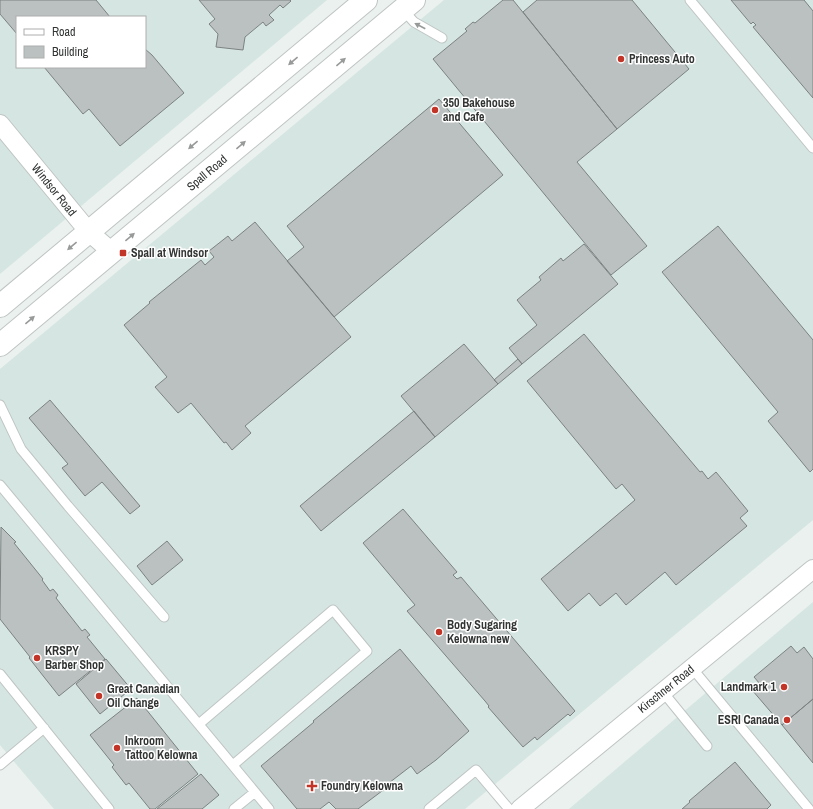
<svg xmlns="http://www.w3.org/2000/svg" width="813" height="809" viewBox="0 0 813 809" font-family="'Archivo Narrow',sans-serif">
	<rect width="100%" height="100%" fill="#eaf1ef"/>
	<path fill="#d5e5e1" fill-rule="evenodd" d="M0,0h327l-327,274zM17,17h128v50h-128z
		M444,0h369v520l-348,289h-411l-54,-64v-376z
		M813,602v207h-244z"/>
	<path fill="#bbc1c0" stroke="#7c8281" d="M0,0h96l14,17h-93v17l-17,-20z
		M199,0h91l1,1 -8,7 -3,-3 -11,10 5,5 -8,6 -3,-4 -18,15 -2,13 -27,-3 2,-13 -9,-10 6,-5z
		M503,0h10l104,129 -40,33 70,84 -36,29 -178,-216 34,-28 -2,-2 8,-7 2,1z
		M537,0h95l57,69 -72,60 -94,-117z
		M731,0h73l9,11v87l-60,-71 3,-2 -3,-3 -2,2z
		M145,49l7,6 32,38 -64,53 -31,-37 -6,5 -39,-47h101z
		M439,99l64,76 -169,142 -47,-56 17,-14 -17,-21z
		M255,222l96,115 -106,89 6,7 -19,17 -6,-8 -2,1 -33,-40 -13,10 -23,-26 12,-10 -43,-52 26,-22 -1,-1 52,-42 4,5 9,-8 -5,-6 19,-15 4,5z
		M718,226l95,114v129l-3,3 -42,-51 10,-9 -116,-140z
		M584,244l34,40 -96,80 -13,-16 28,-23 -20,-25 24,-20 -2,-3 22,-19 2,3z
		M584,334l116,138 2,-1 6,8 8,-7 32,39 -8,7 7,8 -71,59 -11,-13 -39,33 -10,-12 -16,13 -11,-13 -21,18 -27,-32 94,-79 -13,-16 -6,5 -89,-108z
		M464,344l34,40 -63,53 -34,-41z
		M518,359l4,5 -24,20 -4,-4z
		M50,400l90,106 -10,8 -28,-32 -17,14 -23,-28 6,-4 -39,-46z
		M414,411l21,26 -114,94 -21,-25z
		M403,509l54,63 -4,3 4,4 4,-2 114,134 -5,5 -2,-2 -31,26 -2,-3 -12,10 -35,-40 1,-1 -4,-5 -78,-90 8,-6 -52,-62z
		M1,527l15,15 -2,1 29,36 -1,1 8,11 3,-2 5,6 -2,3 26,33 3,-2 5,6 -3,2 18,22 -46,37 -30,-38 1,-1 -30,-38z
		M167,541l16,19 -31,25 -15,-19z
		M791,646l6,7 7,-6 9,12v40l-31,26 -30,-35 8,-6 -6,-7z
		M400,649l69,82 -33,29 -19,14 -6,-8 -26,20 1,2 -28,21h-22l-7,-7 -9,7h-23l-36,-43 53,-44 -1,-1z
		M106,659l25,30 -31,25 -24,-30z
		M137,698l61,76 -43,35h-5l-21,-26 -3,2 -14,-18 2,-2 -24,-30z
		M813,699v64l-31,-38z
		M735,762l36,43 -4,4h-85l8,-7 -1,-1z
		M201,774l18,21 -17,14h-45z"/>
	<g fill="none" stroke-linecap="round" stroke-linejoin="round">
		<defs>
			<path id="service" d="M690,0l123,148
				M403,10l11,12 28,16
				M0,405l21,44 47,57 96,111
				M0,485l269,324
				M692,668l117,141
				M0,674l109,135
				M663,692l44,54
				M199,724l134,-114 34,41 -134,114
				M0,765l44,-37
				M234,809l21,-17
				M429,809l47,-39 33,39"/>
			<path id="minor" d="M0,124l89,108 23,20
				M520,809l293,-240"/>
			<path id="secondary" d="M0,306l366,-306
				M0,345l414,-345"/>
		</defs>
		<use href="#service" stroke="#bfc5c4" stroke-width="11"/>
		<use href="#minor" stroke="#bfc5c4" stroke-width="20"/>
		<use href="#secondary" stroke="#bfc5c4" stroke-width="24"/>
		<use href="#service" stroke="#fff" stroke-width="9"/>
		<use href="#minor" stroke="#fff" stroke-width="18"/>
		<use href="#secondary" stroke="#fff" stroke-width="22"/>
	</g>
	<defs><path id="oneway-solid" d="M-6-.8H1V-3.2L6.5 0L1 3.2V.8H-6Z"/></defs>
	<g fill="#989a99">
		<use href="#oneway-solid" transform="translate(420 26) rotate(-152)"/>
		<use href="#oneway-solid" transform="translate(293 61) rotate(140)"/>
		<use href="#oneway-solid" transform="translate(341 62) rotate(-40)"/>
		<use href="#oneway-solid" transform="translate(193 145) rotate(140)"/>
		<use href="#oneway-solid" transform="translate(241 145) rotate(-40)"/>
		<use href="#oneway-solid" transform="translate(130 237) rotate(-40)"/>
		<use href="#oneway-solid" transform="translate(72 246) rotate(140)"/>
		<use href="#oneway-solid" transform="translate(30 320) rotate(-40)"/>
	</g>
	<g fill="#c13427" stroke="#fff" stroke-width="1.5">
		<circle cx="621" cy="59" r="4"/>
		<circle cx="435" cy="110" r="4"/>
		<rect x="119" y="249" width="8" height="8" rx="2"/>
		<circle cx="439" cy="632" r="4"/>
		<circle cx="37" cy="658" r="4"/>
		<circle cx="784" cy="687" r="4"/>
		<circle cx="99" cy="696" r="4"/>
		<circle cx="787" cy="720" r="4"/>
		<circle cx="117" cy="748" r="4"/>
		<path d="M310 780h4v4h4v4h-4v4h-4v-4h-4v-4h4z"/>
	</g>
	<g text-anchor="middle" stroke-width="3" stroke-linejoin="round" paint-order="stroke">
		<g font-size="12" font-weight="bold" fill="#313433" stroke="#fff" text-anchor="start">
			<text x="629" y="63">Princess Auto</text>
			<text x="443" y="107">350 Bakehouse<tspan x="443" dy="14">and Cafe</tspan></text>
			<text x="131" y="257">Spall at Windsor</text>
			<text x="447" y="629">Body Sugaring<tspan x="447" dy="14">Kelowna new</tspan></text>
			<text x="45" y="655">KRSPY<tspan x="45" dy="14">Barber Shop</tspan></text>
			<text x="776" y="691" text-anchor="end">Landmark 1</text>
			<text x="107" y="693">Great Canadian<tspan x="107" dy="14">Oil Change</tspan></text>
			<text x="779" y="724" text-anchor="end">ESRI Canada</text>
			<text x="125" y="745">Inkroom<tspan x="125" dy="14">Tattoo Kelowna</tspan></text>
			<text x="321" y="790">Foundry Kelowna</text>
		</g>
		<g font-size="12" fill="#313433" stroke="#fff">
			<text transform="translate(207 173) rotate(-40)" y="4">Spall Road</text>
			<text transform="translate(54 190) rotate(51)" y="4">Windsor Road</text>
			<text transform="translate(666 689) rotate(-39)" y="4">Kirschner Road</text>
		</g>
	</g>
	<rect x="16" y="16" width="130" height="52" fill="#ffffff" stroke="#adaead"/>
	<rect x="24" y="29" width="20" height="6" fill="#ffffff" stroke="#adaead"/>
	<text x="52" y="36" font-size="12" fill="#313433">Road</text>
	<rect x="24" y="46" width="20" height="12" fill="#bbc1c0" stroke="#adaead"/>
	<text x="52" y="56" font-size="12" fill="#313433">Building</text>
</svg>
